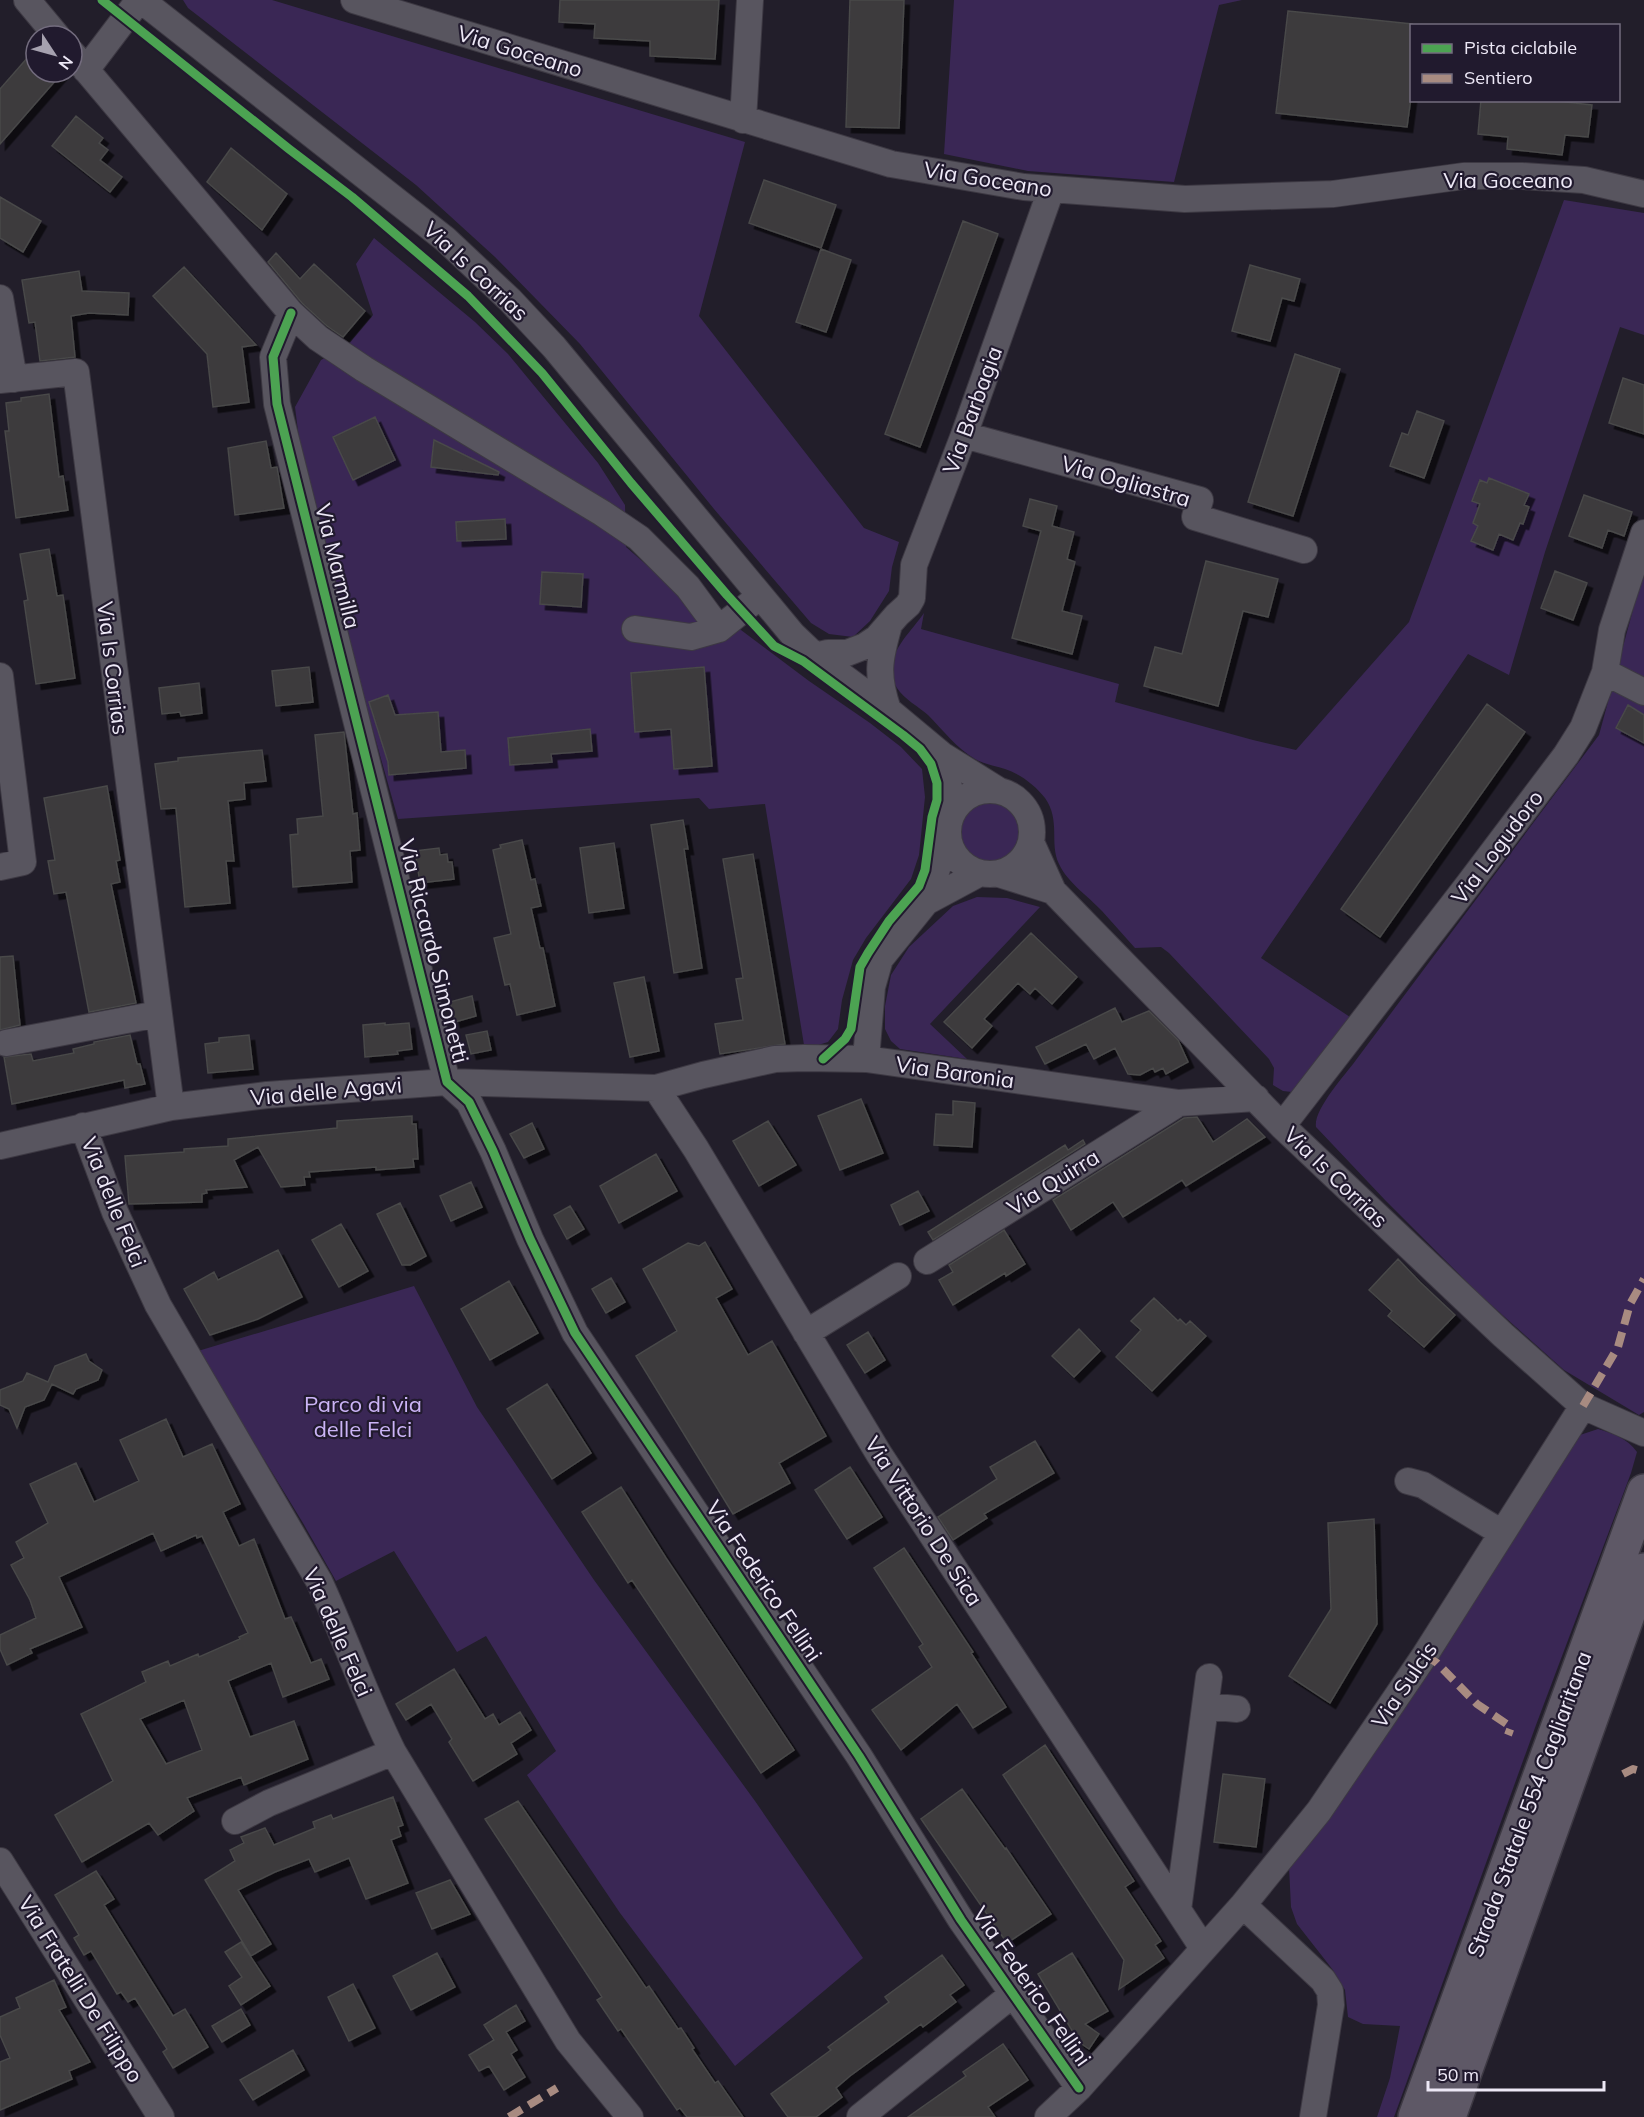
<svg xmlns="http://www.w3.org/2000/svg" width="1644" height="2117" viewBox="0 0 1644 2117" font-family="Mulish,sans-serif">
	<defs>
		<filter id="shadow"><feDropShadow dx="5.5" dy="5.5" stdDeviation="0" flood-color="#0009"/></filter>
	</defs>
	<rect width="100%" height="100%" fill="#221e2a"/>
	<path fill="#3a2755" d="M183,0h89l473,142 -46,174 165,212 35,14 -7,25 -3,24 -19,30 -17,16 -24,-3 -18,-11 -97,-114 -134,-165 -85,-87 -79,-72 -228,-177z
		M954,0h288l-23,5 -45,177 -146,-11 -84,-17z
		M1564,200l80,13v122l-24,-8 -75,225 -36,123 -41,-21 -207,304 89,59 -51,67 -7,8 -9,-1 -10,-6 1,-17 -5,-9 -100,-106 -8,-6 -26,1c-11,-12 -22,-25 -33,-37 -14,-15 -35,-29 -43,-47 -10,-21 2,-43 -14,-66 -10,-13 -25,-24 -40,-29 -10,-3 -21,-5 -30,-10 -19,-11 -32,-29 -47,-44 -9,-8 -24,-16 -31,-27 -18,-29 12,-53 27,-75l-3,16 198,55 -4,18 138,38 43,10 113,-128z
		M374,238l101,84 33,32 90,109 27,42 1,42 47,41 64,39 72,54 61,42 31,24 21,22 3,28 -6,58 -8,24 -45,59 -13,22 -11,40 -4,29 -10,13 -13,4 -11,-1 -39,-241 -56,5 -10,-11 -301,21 -79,-280 -18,-84 -6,-48 26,-47 26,-14 26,-31 -17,-51z
		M1644,575v837l-5,3 -75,-45 -85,-76 -94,-94 -69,-73c-3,-17 29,-52 40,-67l243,-325 38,-140z
		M960 832a30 30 0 1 1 60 0a30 30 0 1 1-60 0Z
		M977,897l30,1 33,9 -110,117 37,35 -67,-10 -9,-8 -6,-12v-23l6,-31 18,-28 44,-41z
		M414,1286l63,121 117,173 161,221 108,157 -128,108 -115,-153 -93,-138 29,-24 -70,-115 -29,16 -63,-101 -58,30 -33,-58 -105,-172z
		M1598,1429c16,5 29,9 39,23l-6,21 -95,252 -142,392h-17l13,-39 10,-52 -37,-2 -15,-7 -3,-27 -12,-20 -36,-46 -6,-17 -2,-40c105,-131 191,-275 280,-417l11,-15z"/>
	<path fill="#3c3a3e" stroke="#484848" stroke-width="1.5" fill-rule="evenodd" filter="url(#shadow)" d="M560,0h159l-4,59 -65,-3v-15l-56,-3 1,-14 -36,-2z
		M850,0h54l-5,128 -53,-1z
		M1288,11l124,13v66l-5,37 -131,-14z
		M36,48v24h27l-63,72v-55z
		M1481,100h66l45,5 -4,32 -23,-2 -3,20 -55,-6 1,-12 -30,-3z
		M76,116l27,22 -4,5 9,7 -8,10 22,17 -12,15 -58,-46z
		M231,148l56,46 -25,36 -55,-48z
		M764,180l72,25 -15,43 -72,-25z
		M0,197l41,24 -18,31 -23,-14z
		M963,221l35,13 -78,213 -35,-13z
		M821,249l30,11 -25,72 -30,-10z
		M276,253l24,26 14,-15 51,47 -22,26 -16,-11 -25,-23 -34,-41z
		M1250,265l50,14 -6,22 -12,-3 -12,43 -38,-10z
		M184,267l72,78 -14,2 7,55 -36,5 -6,-53 -54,-58z
		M79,271l3,20 47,2 -1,22 -39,-2 -18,3 4,41 -35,4 -5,-39 -6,1 -7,-43z
		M1295,354l45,15 -47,147 -45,-14z
		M1623,378l21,7v49l-35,-11z
		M49,394l10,83 4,-1 5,34 -52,8 -11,-87h4l-3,-28 15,-2v-3z
		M1417,411l27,10 -20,57 -34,-12 12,-33 6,2z
		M375,417l20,43 -42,20 -20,-43z
		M434,440l65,32 -1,3 -67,-8z
		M266,441l5,27 6,-1 7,41 -49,7 -7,-67z
		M1489,478l40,16 -5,11 5,2 -6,17 -3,-1 -7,17 -14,-6 -6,16 -22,-9 7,-15 -5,-3 7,-19 -8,-3 8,-21 7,3z
		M1584,495l48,17 -8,24 -16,-6 -6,18 -33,-12z
		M1030,499l27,7 -5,20 22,6 -7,27 8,3 -13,49 20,5 -10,38 -60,-16 29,-107 -18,-5z
		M505,519l1,20 -49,2 -1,-19z
		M49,549l8,47 6,-1 12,83 -39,6 -12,-83 4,-1 -8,-46z
		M1206,561l72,18 -10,38 -25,-6 -25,95 -74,-20 11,-39 27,7z
		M1555,571l32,12 -14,37 -32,-12z
		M542,572l41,2 -2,33 -41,-3z
		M309,667l4,35 -37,4 -4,-35z
		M704,667l8,99 -38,3 -3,-40 -36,3 -4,-59z
		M199,683l3,30 -21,3 -1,-4 -18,2 -3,-26z
		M388,695l7,20 43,-3 3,40 24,-2 1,18 -77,7 -1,-13 -19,-60z
		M1487,704l38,28 -145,205 -39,-28z
		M1628,705l16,10v28l-28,-15z
		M590,729l2,22 -41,3 1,8 -42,3 -2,-27z
		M344,732l9,82 4,-1 3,37 -10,1 2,31 -59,5 -3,-52 8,-1 -1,-15 26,-3 -8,-81z
		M262,750l4,31 -22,2 1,16 -17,2 6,60h-8l4,42 -45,4 -9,-99 -15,1 -6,-45 23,-3v-3z
		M107,786l13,74 -4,1 4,21 -9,2 25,119 -47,9 -23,-120 -12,2 -6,-33 7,-1 -11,-62z
		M683,820l5,29h-4l18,119 -28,5 -23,-148z
		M522,840l9,40 4,-1 6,27 -10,2 9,40h3l12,58 -38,9 -7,-31 -5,1 -11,-47 17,-4 -18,-84 8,-2 -1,-3z
		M614,843l10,65 -35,5 -9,-65z
		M439,848l1,7 7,-1 1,8h4l2,17 -34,4 -5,-32z
		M753,854l32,190 -65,10 -5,-30 28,-4 -7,-41 7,-1 -20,-119z
		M1031,933l46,44 -25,27 -17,-16 -5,6 -12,-11 -34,36 8,7 -20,22 -28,-26z
		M13,956l7,69 -20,5v-73z
		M644,977l15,74 -29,6 -16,-74z
		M472,996l4,20 -21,6 -5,-20z
		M1115,1008l7,14 27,-11 29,29 10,22 -22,12 -3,-6 -8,4 -2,-4 -13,7 -12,-1 -13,-26 -21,11 -8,-15 -41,20 -9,-17z
		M385,1023v2l24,-2 3,26 -15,2 1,3 -33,3 -2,-32z
		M487,1031l4,19 -20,4 -5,-19z
		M130,1035l7,29h3l5,20 -20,4 -1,-8 -112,24 -8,-47 27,-3 2,7 41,-8 -1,-4 21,-5v-2z
		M249,1035l4,34 -45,4 -3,-29 14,-2v-4z
		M861,1099l22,54 -43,17 -22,-54z
		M953,1101l22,2 -3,44 -38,-2 2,-31 17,1z
		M412,1116v8h4l2,35h-5l1,8 -38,3v-3l-67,5 1,5h-6l1,8 -24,2 -23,-40 -24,13 13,27 -41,3 1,3 -5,1v8l-73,2 -4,-48 59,-4v-3l44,-3v-7l109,-11v-7z
		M1197,1117l16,25 34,-23 18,18 -79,49 -4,-6 -59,37 -10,-15 -42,28 -18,-30 131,-82z
		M768,1121l28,44 -37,21 -26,-45z
		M532,1123l12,26 -20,9 -14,-24z
		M1083,1140l2,4 -152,96 -5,-8 137,-87 3,5z
		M656,1154l21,37 -58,32 -19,-37z
		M471,1182l11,25 -31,14 -11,-25z
		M918,1191l11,20 -29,14 -9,-20z
		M400,1203l26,53 -16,9h-8l-25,-51z
		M570,1206l14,23 -17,10 -13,-24z
		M341,1224l27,47 -29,16 -27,-47z
		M1004,1230l21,34 -19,12 -1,-3 -52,32 -14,-25 14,-8 -4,-7z
		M705,1242l27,47 -16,9 32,57 24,-14 54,95 -47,27 11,20 -57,31 -97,-158 41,-25 -34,-62 45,-26 11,3z
		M278,1250l24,47 -44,22 -48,16 -26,-46 30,-17 4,8z
		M1398,1259l22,23 35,33 -31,32 -36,-31 4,-5 -23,-21z
		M611,1278l14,24 -19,11 -14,-24z
		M509,1281l29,52 -48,27 -29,-51z
		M1154,1298l24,23 2,-2 6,6 4,-4 16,15 -54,55 -36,-34 25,-27 -10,-9z
		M1079,1329l21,22 -26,26 -22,-21z
		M868,1332l17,28 -20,13 -18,-28z
		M86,1354l3,7 13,9 -4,10 -22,9 -3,5 -21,-10 -8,16 -19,7 -8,21 -8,-19 -9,-4v-15l23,-9 4,-8 21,9 7,-16z
		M547,1384l44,69 -39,26 -45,-70z
		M166,1419l17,38 29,-13 28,60 -17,8 16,34 15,-7 31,80 6,-2 20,46 10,-4 8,20 -46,18 -12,-34 -43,18 22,56 44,-16 14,38 -64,26 -3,-8 -54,21 7,13 -36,24 -9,-12 -67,39 -27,-47 58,-34 -32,-67 65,-32 -4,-10 26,-11 2,5 28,-12 1,3 41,-18 -1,-2 9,-4 -46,-97 -5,2 -1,-3 -35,16 -8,-18 -94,44 23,50 -52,22 2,4 -25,12 -7,-16v-14l36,-17 -6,-18 -19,-35 13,-7 -8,-16 32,-19 -18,-39 46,-21 18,39 45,-21 -19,-41zM184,1700l18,50 -36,14 -26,-45z
		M1035,1441l19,32 -70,41 3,4 -34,22 -15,-23 59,-38 -7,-12z
		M850,1467l32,50 -35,22 -32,-49z
		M621,1487l45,71 128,192 -33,23 -129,-193 -4,3 -46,-71z
		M1374,1519l3,105 -47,79 -41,-27 42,-67 -3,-86z
		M904,1548l69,104 -2,1 35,54 -33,21 -16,-24 -56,46 -29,-40 60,-43 -13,-20 4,-3 -49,-76z
		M454,1669l31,50 8,-5 6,11 21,-13 11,18 -20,13 6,11 -44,27 -24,-39 3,-3 -21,-35 -25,16 -10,-16z
		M1045,1745l89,136 -9,6 36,54 -6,4 9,13 -45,31 5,-29 -121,-185z
		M1223,1774l42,5 -9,68 -42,-5z
		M962,1789l43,60 1,-1 45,66 -44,29 -86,-124z
		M393,1797l10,28 -5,2 3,9 -10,4 17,43 -42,16 -17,-41 -34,14 -6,-13 -34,13 -37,18 33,54 -20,12 -46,-76 30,-19 -5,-11 14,-7 -3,-6 24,-9 9,17 41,-17 -2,-6 18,-7 2,4z
		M518,1801l128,187 3,-2 29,43 3,-1 13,20 -2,1 23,34 3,-2 25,36h-56l-7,-9 -3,2 -56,-81 -3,2 -21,-31 5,-3 -117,-178z
		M96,1871l18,28 -10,6 69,111 12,-7 23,38 -35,21 -10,-16 4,-3 -32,-51 -7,4 -7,-10 -4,2 -26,-43 -7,4 -10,-17 5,-3 -24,-40z
		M450,1880l20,34 -38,15 -16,-36z
		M241,1942l29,44 -29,19 -12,-19 13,-9 -17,-25z
		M437,1953l18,34 -44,23 -18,-34z
		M1072,1953l36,58 -23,13 14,10 -10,15 -10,-7 -41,-68z
		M942,1955l22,30 -14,10 6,7 -33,25 -2,-3 -71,52 -14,12 6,9 -26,20h-28l-17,-23 60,-44 -3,-3 61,-45 -4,-5z
		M54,1980l12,27 -7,3 31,52 -21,9 3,8 -72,31v-48l10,-4 -10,-23v-18l20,-9 -4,-10z
		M353,1984l22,44 -26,13 -21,-44z
		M516,2005l9,16 -19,11 11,18 -6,4 14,23 -21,13 -15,-24 -10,5 -10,-16 25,-15 -10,-15z
		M241,2009l9,16 -28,17 -10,-16z
		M1003,2044l25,36 -40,27 7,10h-87l58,-41 -3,-4z
		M293,2050l11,20 -51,30 -13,-20z"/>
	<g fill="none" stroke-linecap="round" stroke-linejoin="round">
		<defs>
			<path id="minor" d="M27,0l30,36
				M141,0l304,239 65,61 44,47 239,288 22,21 73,54 54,45 56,35
				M354,0l537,164 133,23 161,12 148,-5 131,-18h58l62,4 60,14
				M72,53l219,260 27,25 46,31 238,144 37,25 49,49 31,42
				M86,70l53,-70
				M743,120l7,-120
				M0,298l14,81
				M291,313l-18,44 4,47 170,678 22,20 24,49 37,88 45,94 284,423 102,164 118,168
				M0,380l76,-8 95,735
				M964,435l236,65 -5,17 109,33
				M635,629l56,8 28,-8 41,-33
				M815,656l13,-3h19l18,-7 12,-8 20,-23 11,-10 4,-7 2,-33 50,-130 87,-245
				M1605,672l39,20
				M0,676l23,186 -23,5
				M888,710c-12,-35 -9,-50 1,-85
				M942,755l12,55
				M948 832a42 42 0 1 1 84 0a42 42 0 1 1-84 0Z
				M1031,842l22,49 229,235 221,209 80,71 61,27
				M999,874l54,17
				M926,902l54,-29
				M6,1043l152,-29
				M866,1059l6,-72 8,-28 46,-57 22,-66
				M656,1088l40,61 183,305 324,494
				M83,1126l32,86 43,93 161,276c26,56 46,115 74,171l175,289 62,76
				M1282,1126l186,-241 98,-130 17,-27 22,-56 7,-42 32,-97
				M0,1146l171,-39 96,-12 180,-13 209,6 47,-13 72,-16 29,-1 62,1 313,44 77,-5
				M927,1261l252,-158
				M806,1333l92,-57
				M1408,1481l15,4 79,48
				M1206,1706l31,3
				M235,1821l34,-18 124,-51
				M0,1861l161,256
				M1243,1905l80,75 7,11 1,14 -18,112
				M1178,1910l31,-233
				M860,2117l153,-123
				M1048,2117l31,-29 164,-183 76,-94 106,-156 158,-249"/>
			<path id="highway" d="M1415,2117l229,-626
				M1449,2117l195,-547"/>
		</defs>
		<use href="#minor" stroke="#3d3943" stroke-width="28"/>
		<use href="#highway" stroke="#3d3943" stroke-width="36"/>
		<use href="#minor" stroke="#58555f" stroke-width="26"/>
		<use href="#highway" stroke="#5e5866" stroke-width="33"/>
		<path stroke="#a88b81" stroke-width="8" stroke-dasharray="15 8" stroke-linecap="butt" d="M1583,1406l35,-59 12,-43 14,-25
			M1425,1655l12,8 40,41 34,23 -3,8
			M1623,1774l10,-5 11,3
			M509,2117l48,-29"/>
		<defs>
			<path id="cycleway" d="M102,0l187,149 63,48 116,99 74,77 89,110 96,112 47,51 29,15 100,74 17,14 11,15 6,19v17l-5,17 -7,53 -6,16 -30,35 -21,32 -8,14 -9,62 -6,10 -22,20
				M291,313l-18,44 4,47 170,678 22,20 24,49 37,88 45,94 284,423 102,164 118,168"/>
		</defs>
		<use href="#cycleway" stroke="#211a2e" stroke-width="13"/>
		<use href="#cycleway" stroke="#4ca352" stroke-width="9"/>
	</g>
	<g text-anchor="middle" stroke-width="4.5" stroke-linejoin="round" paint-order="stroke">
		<g font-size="22" fill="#ede8f6" stroke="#211a2e">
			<text transform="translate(520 51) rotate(17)" y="8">Via Goceano</text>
			<text transform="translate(988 179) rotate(9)" y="8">Via Goceano</text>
			<text x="1508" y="188">Via Goceano</text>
			<text transform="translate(476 271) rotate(43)" y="8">Via Is Corrias</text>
			<text transform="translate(972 410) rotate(-70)" y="8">Via Barbagia</text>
			<text transform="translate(1126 481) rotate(16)" y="8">Via Ogliastra</text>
			<text transform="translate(338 566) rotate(76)" y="8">Via Marmilla</text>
			<text transform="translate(113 668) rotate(83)" y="8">Via Is Corrias</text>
			<text transform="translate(1497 847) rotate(-53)" y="8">Via Logudoro</text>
			<text transform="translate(434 951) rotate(76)" y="8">Via Riccardo Simonetti</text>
			<text transform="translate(955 1072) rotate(8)" y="8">Via Baronia</text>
			<text transform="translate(326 1091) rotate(-5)" y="8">Via delle Agavi</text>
			<text transform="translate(1336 1177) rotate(44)" y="8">Via Is Corrias</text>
			<text transform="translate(1053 1182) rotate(-32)" y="8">Via Quirra</text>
			<text transform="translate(114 1202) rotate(68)" y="8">Via delle Felci</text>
			<text transform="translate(924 1521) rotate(57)" y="8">Via Vittorio De Sica</text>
			<text transform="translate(764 1581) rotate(56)" y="8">Via Federico Fellini</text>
			<text transform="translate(338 1632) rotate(66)" y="8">Via delle Felci</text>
			<text transform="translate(1404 1685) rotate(-56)" y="8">Via Sulcis</text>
			<text transform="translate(1529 1804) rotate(-70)" y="8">Strada Statale 554 Cagliaritana</text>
			<text transform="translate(1032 1986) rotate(55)" y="8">Via Federico Fellini</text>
			<text transform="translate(81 1989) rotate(58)" y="8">Via Fratelli De Filippo</text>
		</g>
		<g font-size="22" fill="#cbb4f6" stroke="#211a2e">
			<text x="363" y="1412">Parco di via<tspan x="363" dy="25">delle Felci</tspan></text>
		</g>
	</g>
	<rect x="1410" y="24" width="210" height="78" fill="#211a2e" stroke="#736c7e" stroke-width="1.5"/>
	<rect x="1422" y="44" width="30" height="9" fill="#4ca352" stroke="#736c7e" stroke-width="1.5"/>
	<text x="1464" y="54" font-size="18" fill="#ede8f6">Pista ciclabile</text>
	<rect x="1422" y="74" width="30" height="9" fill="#a88b81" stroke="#736c7e" stroke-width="1.5"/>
	<text x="1464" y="84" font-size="18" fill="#ede8f6">Sentiero</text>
	<g transform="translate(54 54) rotate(126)"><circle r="28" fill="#211a2e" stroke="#736c7e" stroke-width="1.5"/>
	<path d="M0-4.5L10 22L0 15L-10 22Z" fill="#a6a1af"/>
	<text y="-9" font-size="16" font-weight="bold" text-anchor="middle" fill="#ede8f6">N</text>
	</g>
	<path d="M1428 2081v9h176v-9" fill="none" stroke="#ede8f6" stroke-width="3"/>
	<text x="1437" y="2081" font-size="18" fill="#ede8f6" stroke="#211a2e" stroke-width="4.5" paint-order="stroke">50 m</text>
</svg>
